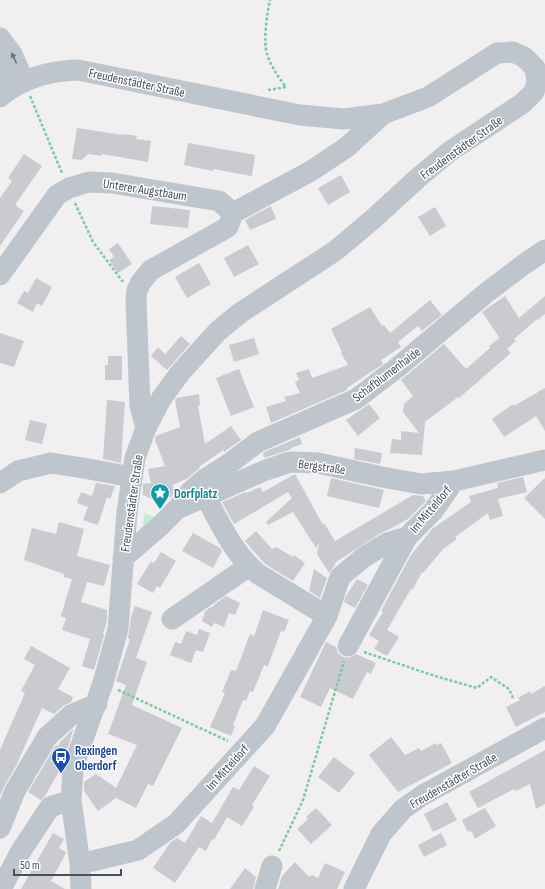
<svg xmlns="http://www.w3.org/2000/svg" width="545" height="889" viewBox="0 0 545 889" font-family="'Sofia Sans Condensed',sans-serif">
	<rect width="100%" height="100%" fill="#f1efef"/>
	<path fill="#c0edd4" d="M145,513l14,6 -14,13 -2,-8z"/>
	<path fill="#c9cbd1" d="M77,128l46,7 1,-1 13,2 -1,3 15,2 -3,21 -46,-8v2l-14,-2 -6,6 -10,-1z
		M188,143l67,12 -3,21 -39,-7v2l-29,-6z
		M24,154l18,12 -27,39 9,6 -24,35v-48l12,-17 -4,-3z
		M341,175l9,17 -22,13 -10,-17z
		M152,206l38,4 -2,18 -38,-4z
		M271,206l5,13 -26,11 -5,-10z
		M435,207l11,19 -16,10 -12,-19z
		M118,243l14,21 -14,9 -9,-13 5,-3 -5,-8z
		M248,245l11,19 -25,13 -10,-19z
		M199,263l12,21 -24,14 -12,-21z
		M36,278l16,9 -10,19 -5,-3 -4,9 -16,-9 7,-12 4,2z
		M505,296l14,22 26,-22v18l-7,6 -1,-1 -23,20 2,2 -9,8 4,4 -52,45 -1,-1 -33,25 -3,33 -32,-2 2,-14 9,1v-9l18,2 -16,-21 1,-8 9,-8 -12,-16 43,-36 22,25 24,-21 -1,-2 9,-7 1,-2 -17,-25z
		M430,300l12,15 -20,16 -4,-5 -20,16 3,5 -20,13 2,4 -36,24v2l-76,33 -5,-16 20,-6 -2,-4 16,-4 -5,-11 4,-2 -3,-7 13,-4 3,9 36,-13 -7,-12 1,-1 -11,-23 39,-22 12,19 2,-1 6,8z
		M0,333l24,8 -10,26 -14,-4z
		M181,336l9,8 -23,26 -16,-14 7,-9 7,7z
		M254,338l5,16 -25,8 -5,-17z
		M108,356h14v24h-17v-15h3z
		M239,369l15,38 -23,9 -15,-38z
		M545,388v43l-9,-15 -32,21 -12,-18 21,-15 1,2z
		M199,394l1,11 -2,1 7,38 26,-18 10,14 -17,12 -1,-2 -24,17 1,1 -12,10 -15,7 1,8 -3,4 -19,2 -9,-4v-11l8,-1 -3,-14 17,-3 -10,-26 1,-4 24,-9 -5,-27 2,-2z
		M107,400l18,2 -4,61 -18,-4z
		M369,404l11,14 -22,18 -12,-16z
		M30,420l17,4 -5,20 -17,-4z
		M300,437l2,7 -11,4v1l-2,1 -25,8 -1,-4 1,-2z
		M355,448l27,5 -2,11 -26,-5z
		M295,474l28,51 1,-2 11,18 78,-46 10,1 3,5 -18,18 -18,10 -9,4 -45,29 -1,3 -6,8 -12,-19 2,-11 -3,5 -23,-36 -25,13 -2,-3 26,-24 -4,-6 -54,32 -12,-22 24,-10 1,1 13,-6 3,5z
		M523,477l4,15 -29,7 5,17 -13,4 -2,-7 -33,24 2,2 -14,10 -20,24 -1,-1 -9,17h-2l-24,41 12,7 -12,19 -13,-7 5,-8 -10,-6 14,-23 -2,-1 30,-56 21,-26 39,-27 -2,-6 29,-8 -1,-5z
		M331,478l53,12 -5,18 -52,-12z
		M545,478v41l-21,-21z
		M96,483l19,3 -5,13 -3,-2 -9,28 -15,-5 5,-13 -11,-4 4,-11 11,4z
		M59,522l25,7 -7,27 33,9 -6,21 -17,-4 -6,20 26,8v11l-4,13 1,1 -10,35 -12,-4 8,-27 -28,-9 4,-12 -5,-2 11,-37 -8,-2v-3l-40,-14 8,-32 24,6z
		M256,531l16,18 4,-2 17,10 1,-2 11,8 -12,18 -28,-17 -20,-23z
		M193,533l27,15 2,3 -9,17 -31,-17z
		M161,552l15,9 -16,27 -3,-2 -4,7 -16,-9 14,-23 3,2z
		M314,569l13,9 -7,20 -11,-7z
		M357,579l11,6 -13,23 -11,-6 2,-6z
		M226,596l14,7 -5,12 -6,-2 -5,14 -10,-4 -2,4 -10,-6 3,-10 6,-4h2l2,-3z
		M135,606l17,6 -16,46 11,4 -15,43 50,23 -29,58 -5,-2 -12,24 -20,-10 -18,13 -14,-20v-9l12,-8 20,14 21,-43 -29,-11 18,-49 -10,-4 14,-42h-2l3,-22z
		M263,610l26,10 -5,12 -3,-1 -13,35 -4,-1 -11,27 -3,-1 -4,10 -3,-1 -10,25 2,1 -4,10 -21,-9 15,-34 -3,-1 9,-22 5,1 14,-37 4,2z
		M199,629l11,4 -7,19 -7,-2 -5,13 -21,-8 5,-13 6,2 5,-13 11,4z
		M326,642l10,5 2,6 5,4 6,1 7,-4 20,9 -5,11 -4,-2 -14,27 -23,-11 -9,19 -21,-10z
		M31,646l39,22 -12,21 15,8 -2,5 -8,4 -9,8 -12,-6 -26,58 -11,19 -5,11v-46l25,-57 -4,-2 14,-26 -11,-6z
		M545,686v26l-29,15 -10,-20 14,-7 -2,-2 12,-7 1,3z
		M74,728l-13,40 -16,28 -4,4 -13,-8 28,-47 2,1 2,-4z
		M391,737l14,18 14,-7 2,3 15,-8 1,2 4,-2 11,20 -54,29 -29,-37z
		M545,750v54l-9,5 -6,-25 -14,7 -2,-2 -36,19 -9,-16z
		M334,757l21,16 -16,20 -21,-16z
		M254,766l16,10 -18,29 2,2 -12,19 -15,-9 -13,23 -2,-1 -6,12 -7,-4 -24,36 -22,-15 17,-25 7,-5 8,5 16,-27 11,7 21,-36 6,3z
		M447,802l10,18 -24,12 -9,-18z
		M316,808l16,17 -21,19 -14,-15 11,-10 -2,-2z
		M485,808l11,18 -21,13 -3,-7 -5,-1 -5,-11z
		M53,833l11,6 -5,9 7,4v1l-15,28 14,8h-44z
		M441,833l6,12 -23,12 -6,-12z
		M295,862l14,15 3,-2 6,3 7,-15 20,9 -8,17h-59l4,-13z
		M245,868l11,9 -3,12h-23z"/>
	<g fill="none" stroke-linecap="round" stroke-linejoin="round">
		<path stroke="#79c9a6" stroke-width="2.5" stroke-dasharray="3 2" stroke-linecap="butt" d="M268,90l18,-3c-8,-10 -15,-21 -19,-33 -4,-11 0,-42 3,-54
			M30,96l32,77
			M75,203l18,39 30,40
			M364,652l71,24 42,12 14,-11 18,12 4,9
			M118,690l110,51
			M279,851l24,-51 41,-139"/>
		<path stroke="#bec5cd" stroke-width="21" d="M0,38l12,16 12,27
			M0,65l8,25
			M0,97c22,-19 49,-26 78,-27l222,45 44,4 39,-5 45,-17 69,-44 16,-1 11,5 11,11 2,14 -3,10 -11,11 -74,49 -30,25 -47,43 -37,31 -95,62 -22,18 -38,42 -19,26 -15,29 -11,30 -8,54 -9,117 -15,54 -26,73 -4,15 -2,29 9,64 1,25
			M0,275l57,-80 12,-7 20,-6 23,1 107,18 14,12
			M146,428l-6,-22 -4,-106 1,-10 4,-8 10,-12 77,-43 5,-14 78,-42 36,-24 36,-33
			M0,483l18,-12 33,-8 38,6 43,8
			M206,497c14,27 28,57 52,77l69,42
			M181,503l8,-10 16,-14 25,-16 28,-21 98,-43 42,-32 88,-74 37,-28 22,-15
			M123,558l37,-32 17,-17 89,-39 24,-8 28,1 64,14 39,7 33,-3 91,-21
			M172,619l77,-53
			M348,646l59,-109
			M0,828l15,-37 32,-54 24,-22 26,-11
			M80,864l58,-14 38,-26 89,-98 62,-110 13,-39 24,-20 23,-14 20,-6 26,-26 21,-30
			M1,889l20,-38 29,-44 21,-7
			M265,889l7,-23
			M354,889l27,-55 22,-25 20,-14 122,-67"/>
	</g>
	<defs><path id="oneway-solid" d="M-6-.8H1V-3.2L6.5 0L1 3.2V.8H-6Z"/></defs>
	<use fill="#6b747d" href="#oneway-solid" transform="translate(14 58) rotate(-115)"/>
	<defs>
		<symbol id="sight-pin" viewBox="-11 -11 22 30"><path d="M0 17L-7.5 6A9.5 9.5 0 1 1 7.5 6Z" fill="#0f9aa8" stroke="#fff"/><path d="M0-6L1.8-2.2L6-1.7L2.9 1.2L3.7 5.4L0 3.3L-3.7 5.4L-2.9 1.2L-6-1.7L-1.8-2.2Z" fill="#fff"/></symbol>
		<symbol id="bus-pin" viewBox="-11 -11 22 30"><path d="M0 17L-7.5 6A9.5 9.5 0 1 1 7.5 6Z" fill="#1a4fb4" stroke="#fff"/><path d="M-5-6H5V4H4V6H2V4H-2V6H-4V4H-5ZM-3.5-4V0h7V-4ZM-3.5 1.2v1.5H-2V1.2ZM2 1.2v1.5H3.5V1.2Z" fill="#fff"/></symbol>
	</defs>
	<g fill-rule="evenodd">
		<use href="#sight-pin" x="149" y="482" width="22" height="30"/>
		<use href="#bus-pin" x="50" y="746" width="22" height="30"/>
	</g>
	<g text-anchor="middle" stroke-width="3" stroke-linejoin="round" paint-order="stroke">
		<g font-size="13" fill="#48515b" stroke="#fff">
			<text transform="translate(137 82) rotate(12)" y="5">Freudenstädter Straße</text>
			<text transform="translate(461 147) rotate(-36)" y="5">Freudenstädter Straße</text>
			<text transform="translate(145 189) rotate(9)" y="5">Unterer Augstbaum</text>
			<text transform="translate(386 374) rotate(-37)" y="5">Schafblumenhalde</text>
			<text transform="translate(322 466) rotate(8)" y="5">Bergstraße</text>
			<text transform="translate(131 503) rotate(-82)" y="5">Freudenstädter Straße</text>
			<text transform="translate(430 509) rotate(-50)" y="5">Im Mitteldorf</text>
			<text transform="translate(227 767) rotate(-48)" y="5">Im Mitteldorf</text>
			<text transform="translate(453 780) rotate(-30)" y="5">Freudenstädter Straße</text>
		</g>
		<g font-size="13" font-weight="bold" fill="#0d838f" stroke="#fff" text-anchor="start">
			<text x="174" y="498">Dorfplatz</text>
		</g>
		<g font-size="13" font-weight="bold" fill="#164399" stroke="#fff" text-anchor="start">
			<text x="75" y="755">Rexingen<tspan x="75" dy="15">Oberdorf</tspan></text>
		</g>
	</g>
	<path d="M14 869v6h107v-6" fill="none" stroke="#48515b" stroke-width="2"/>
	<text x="20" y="869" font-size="12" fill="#48515b" stroke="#ffffff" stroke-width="3" paint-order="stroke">50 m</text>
</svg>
